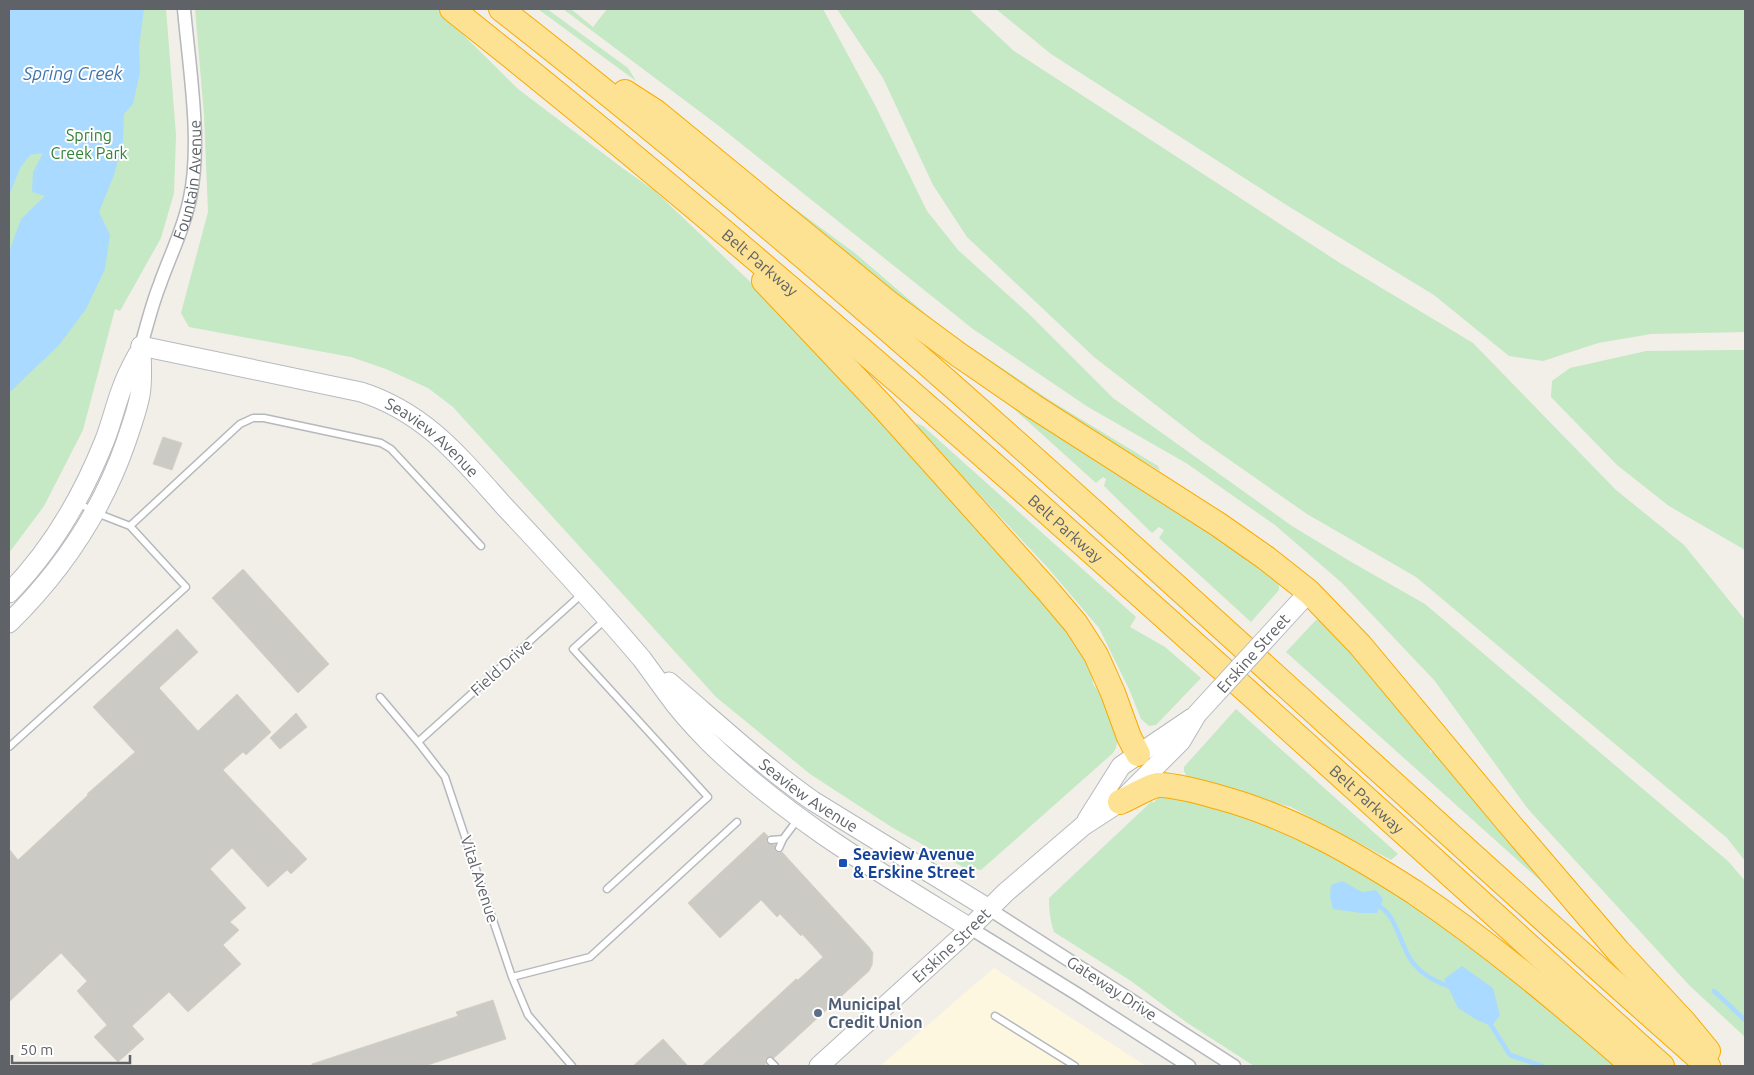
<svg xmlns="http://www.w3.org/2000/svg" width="1754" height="1075" viewBox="0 0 1754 1075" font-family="Ubuntu,sans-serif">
	<rect width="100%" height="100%" fill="#f1efe8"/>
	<path fill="#fef7e0" d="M994,968l152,98h-266z"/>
	<path fill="#c5e8c5" d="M9,9h157l10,126 -2,58 -13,45 -41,73 -5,-2 -32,121 -39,76 -35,47z
		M195,9h242l81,80 103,78 34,24 131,125 271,298 34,55 2,15 10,14 14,43 -1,7 -3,5 -132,117 -18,-3 -70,-39 -83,-54 -94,-77 -263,-290 -25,-19 -42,-19 -35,-12 -162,-30 -8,-14 27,-101 -4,-97z
		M538,9h9l81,59 8,13z
		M563,9h8l22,18 14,-18h216l52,96 52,106 31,39 71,64 84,84 179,128 61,37 72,41 304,258 16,19v156l-55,-51 -162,-177 -94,-129 -92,-97 -67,-58 -89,-62 -98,-56 -115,-78 -254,-203z
		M837,9h132l45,42 326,212 133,80 143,147 68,55 61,75v241l-18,-23 -311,-261 -109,-63 -106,-74 -107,-83 -127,-120 -34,-52 -50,-107z
		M996,9h749v323l-94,2 -53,9 -55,18 -34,-5 -75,-61 -146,-89 -237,-152z
		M786,202l70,52 85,73 110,74 107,65 2,5c-58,-35 -117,-70 -174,-109 -69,-49 -134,-104 -200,-157z
		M1731,350h14v200l-76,-44 -52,-41 -66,-68 1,-16 18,-13 76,-17z
		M983,381l224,147 66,50 6,7v5l-28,32 -92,-84 5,-8 -5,-3 -7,6 -48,-47 2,-7 -3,-2 -7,6z
		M916,423l7,3 213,191 -6,10 35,20 36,31 -45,47 -7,1 -8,-7 -12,-30 -30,-61 -51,-60 -127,-136z
		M1316,620l7,1 101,116 7,16 3,-3 113,128 -4,5 -257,-231z
		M1236,709l162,145 -7,6 -100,-53 -104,-30 -3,-6v-4z
		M1163,793l35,8 109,37 162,101 150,127h-365l-68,-44 -55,-41 -77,-49c-4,-12 -5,-23 -5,-34l103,-97 1,2z"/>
	<path fill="#aadaff" d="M9,9h135l-5,38 1,25 -7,32 -9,10 -1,29 -9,32 -15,37 11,23 -5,34 -19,40 -26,35 -51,49v-141l12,-33 24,-23 -13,-4 1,-20 10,-19 -13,2 -10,13 -11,28z
		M1342,881l20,11 14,-2 7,9 -6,14h-16l-28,-4 -3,-12 1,-12z
		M1462,966l31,22 7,27 -8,11 -15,-6 -19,-12 -14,-29z"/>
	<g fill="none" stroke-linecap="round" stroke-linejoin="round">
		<path stroke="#aadaff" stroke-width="4.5" d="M1375,905c20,4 25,40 36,55 10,15 26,22 42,28
			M1714,991l31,29
			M1489,1022l21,33 32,11"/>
	</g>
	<path fill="#cccac5" stroke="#d6d1c6" d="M163,437l19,6 -10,27 -19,-6z
		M243,569l86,95 -31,29 -86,-95z
		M177,629l21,23 -39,36 39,43 39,-37 34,38 -25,23 -3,-3 -20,18 84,89 -16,15 -4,-4 -19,17 -36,-39 -22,21 36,39 -16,14 9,8 -16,15 18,19 -53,48 -19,-20 -37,34 12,13 -26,23 -24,-25 13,-12 -30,-34 10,-10 -26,-28 -52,49v-153l9,11 70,-65 -1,-1 48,-42 -42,-45z
		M296,713l11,14 -27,22 -10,-11z
		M764,832l4,4 -2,4 1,3 8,2v6l4,2 3,-1 87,95 4,6 -1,12 -3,6 -95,87 -7,-1 -2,3 1,4 -2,2h-62l94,-87 2,1 25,-23 -21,-23 -1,2 -21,-22 -3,3 -16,-17 -41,38 -32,-35z
		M493,1000l13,39 -81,27h-113v-2l146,-48 -2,-4z
		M663,1039l25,27h-55z"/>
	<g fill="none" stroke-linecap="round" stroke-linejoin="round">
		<defs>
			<path id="lane" d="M130,526l110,-102 13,-6h11l117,25 10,6 90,97
				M606,619l-33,30 135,148 -101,92
				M380,697l38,45 27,35 67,200 16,38 44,51
				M418,742l164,-148
				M9,747l177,-160 -56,-61 -36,-14 -17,-10
				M771,840l12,-1 15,-20
				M779,848l4,-9
				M512,977l78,-20 147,-135
				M995,1016l80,50
				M770,1061l5,5"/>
			<g id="street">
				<path id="s1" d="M141,346c6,-21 11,-42 19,-62 10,-29 24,-55 30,-86 12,-56 -1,-132 -6,-189"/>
				<path d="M989,909l245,157"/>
				<path d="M970,928l107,66 112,72"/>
			</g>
			<g id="secondary">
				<path id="s2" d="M141,346l220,46c65,21 99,65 143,114 47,50 93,100 138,153 8,11 16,22 24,33 12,17 28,35 43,50 76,75 170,130 261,186"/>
				<path d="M9,593c41,-42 73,-96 95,-151 7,-17 11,-36 18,-54 4,-12 10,-23 16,-34"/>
				<path d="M1285,618l24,-26"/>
				<path d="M9,623c51,-50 93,-112 117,-181 5,-15 11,-31 14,-47 3,-16 1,-33 1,-49"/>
				<path id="s3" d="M669,682c48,41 93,83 144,119l176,108"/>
				<path d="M1087,820l34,-54 71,-48"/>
				<path id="s4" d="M819,1066l141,-128 45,-45 78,-67 37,-24 61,-61 16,-27"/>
			</g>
			<g id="highway">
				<path id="s5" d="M452,9c420,333 812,699 1210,1057"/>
				<path d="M501,9c422,329 806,704 1207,1057"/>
				<path d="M625,92l31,20 234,192 69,51 74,51 186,119 47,33 43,34 51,53 146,175 112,131 66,71 24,29"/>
				<path d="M764,281l120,127 165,184 27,32 20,31 17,38 16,44 9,17"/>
				<path d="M1120,802c10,-4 29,-16 38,-17 12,-1 47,8 60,12 71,19 134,55 196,95 78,53 148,112 219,174"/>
			</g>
		</defs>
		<use href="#lane" stroke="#b5b8bc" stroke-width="9"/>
		<use href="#street" stroke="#b5b8bc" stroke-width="15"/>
		<use href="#secondary" stroke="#b6babf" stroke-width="21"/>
		<use href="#highway" stroke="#f9ab00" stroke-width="26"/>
		<use href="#lane" stroke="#fff" stroke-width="6"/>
		<use href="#street" stroke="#fff" stroke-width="12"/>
		<use href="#secondary" stroke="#fff" stroke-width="19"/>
		<use href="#highway" stroke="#fde293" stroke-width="24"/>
		<defs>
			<path id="secondary-bridge" d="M1197,714l88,-96"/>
		</defs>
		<use href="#secondary-bridge" stroke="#b6babf" stroke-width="21" stroke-linecap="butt"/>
		<use href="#secondary-bridge" stroke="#fff" stroke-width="19"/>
	</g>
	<rect fill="#1a4fb4" stroke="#fff" stroke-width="2" x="838" y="858" width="10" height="10" rx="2.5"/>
	<circle fill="#5c6f8a" stroke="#fff" stroke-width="2" cx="818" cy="1013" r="5"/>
	<g text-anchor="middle" stroke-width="4" stroke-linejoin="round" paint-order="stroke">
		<g font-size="16" fill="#348238" stroke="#fff">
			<text x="89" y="141">Spring<tspan x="89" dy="18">Creek Park</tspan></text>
		</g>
		<g font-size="16" fill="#5f6368" stroke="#fff">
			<text dy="6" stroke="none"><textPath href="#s1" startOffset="174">Fountain Avenue</textPath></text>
			<text dy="6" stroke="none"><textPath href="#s5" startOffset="399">Belt Parkway</textPath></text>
			<text dy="6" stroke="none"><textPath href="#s2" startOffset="310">Seaview Avenue</textPath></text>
			<text dy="6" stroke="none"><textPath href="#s5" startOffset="804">Belt Parkway</textPath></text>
			<text transform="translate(1253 653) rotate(-48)" y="6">Erskine Street</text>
			<text transform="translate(501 667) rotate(-42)" y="6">Field Drive</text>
			<text dy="6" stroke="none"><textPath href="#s3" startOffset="180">Seaview Avenue</textPath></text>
			<text dy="6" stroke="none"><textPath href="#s5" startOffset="1209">Belt Parkway</textPath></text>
			<text transform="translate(480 879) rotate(72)" y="6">Vital Avenue</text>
			<text dy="6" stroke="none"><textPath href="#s4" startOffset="179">Erskine Street</textPath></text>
			<text transform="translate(1112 988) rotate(33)" y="6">Gateway Drive</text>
		</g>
		<g font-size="16" font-weight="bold" fill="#164399" stroke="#fff" text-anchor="start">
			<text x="853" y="860">Seaview Avenue<tspan x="853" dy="18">&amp; Erskine Street</tspan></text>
		</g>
		<g font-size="16" font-weight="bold" fill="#4e5e75" stroke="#fff" text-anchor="start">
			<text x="828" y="1010">Municipal<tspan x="828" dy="18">Credit Union</tspan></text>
		</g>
		<g font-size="18" font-style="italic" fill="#4174aa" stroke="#fff">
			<text x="73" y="80">Spring Creek</text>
		</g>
	</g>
	<rect width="1754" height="1075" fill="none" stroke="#5f6368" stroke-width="20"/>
	<path d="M12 1055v8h118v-8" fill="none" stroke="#5f6368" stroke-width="2.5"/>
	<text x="20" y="1055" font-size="15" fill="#5f6368" stroke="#ffffff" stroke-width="4" paint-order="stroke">50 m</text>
</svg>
